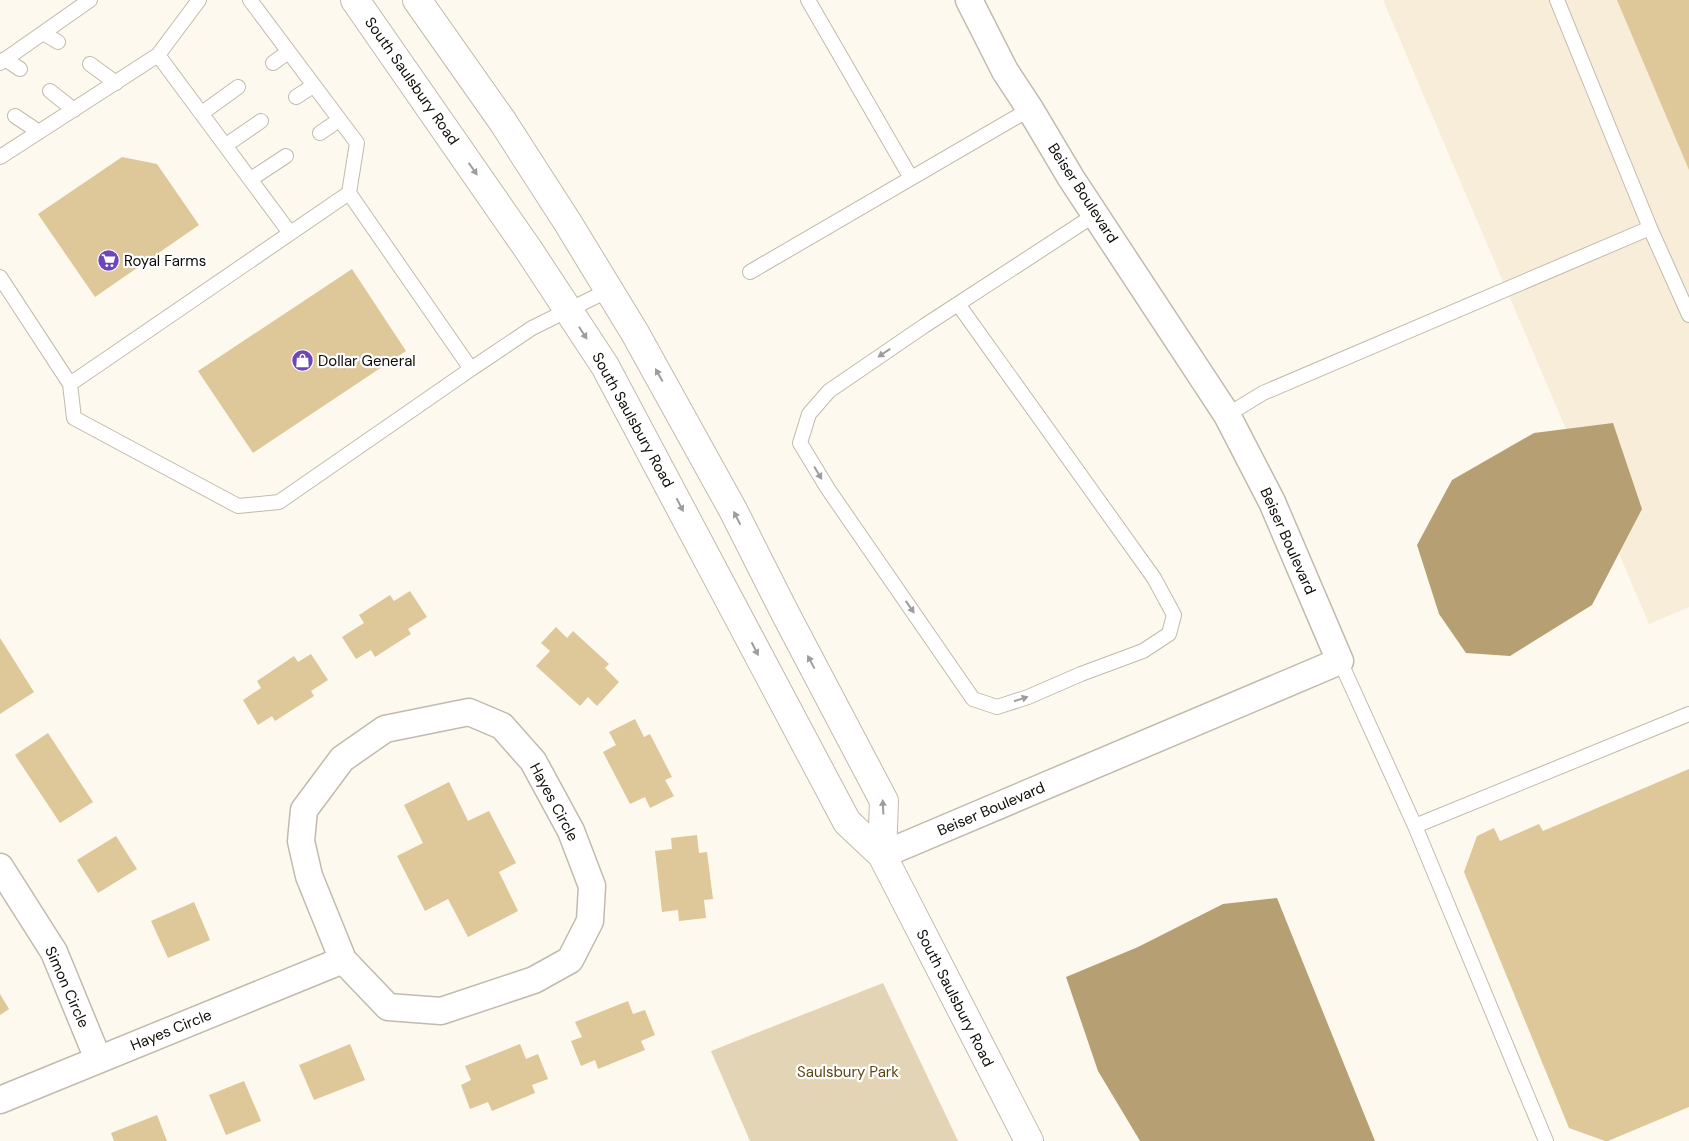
<svg xmlns="http://www.w3.org/2000/svg" width="1689" height="1141" viewBox="0 0 1689 1141" font-family="'DM Sans',sans-serif">
	<rect width="100%" height="100%" fill="#fef9ee"/>
	<path fill="#f8edd9" d="M1383,0h306v607l-40,17z"/>
	<path fill="#e4d4b6" d="M883,983l75,158h-208l-39,-90z"/>
	<path fill="#b6a073" d="M1613,423l29,86 -50,96 -82,51 -44,-3 -27,-39 -22,-69 35,-65 82,-47z
		M1277,898l98,243h-235l-42,-70 -32,-94 72,-30 85,-43z"/>
	<path fill="#dec799" d="M1617,0h72v170z
		M122,157l35,7 42,61 -104,72 -57,-83z
		M352,269l54,82 -153,102 -55,-82z
		M410,591l17,26 -19,12 3,5 -36,23 -4,-7 -15,9 -14,-22 22,-14 -5,-8 31,-20 4,6z
		M556,627l11,11 6,-7 36,33 -4,4 14,14 -22,24 -9,-9 -8,9 -44,-40 14,-15 -9,-8z
		M0,638l34,54 -34,22z
		M311,654l17,26 -17,11 3,5 -39,25 -3,-5 -14,9 -15,-25 18,-12 -4,-7 37,-25 4,6z
		M635,719l9,18 6,-3 22,43 -7,3 9,16 -24,12 -5,-11 -15,7 -27,-52 13,-7 -7,-13z
		M48,733l45,69 -33,21 -45,-68z
		M1689,769v338l-81,34h-3l-36,-13 -105,-256 13,-36 17,-8 6,13 39,-17 4,7z
		M449,782l19,39 21,-10 27,52 -17,9 19,39 -50,26 -20,-38 -23,12 -28,-55 26,-13 -19,-38z
		M697,835l2,18 8,-1 6,47 -9,1 2,18 -27,3 -1,-11 -16,2 -7,-61 17,-2 -1,-11z
		M116,836l21,33 -39,24 -21,-33z
		M194,902l16,38 -42,18 -17,-37z
		M0,994l9,15 -9,6z
		M628,1001l5,13 12,-4 10,25 -14,6 4,9 -47,19 -3,-9 -14,6 -10,-25 11,-4 -7,-15z
		M350,1044l15,36 -51,20 -15,-35z
		M520,1044l6,15 12,-5 10,25 -16,6 3,8 -43,18 -4,-9 -18,7 -9,-24 10,-5 -6,-14z
		M244,1081l17,40 -35,14 -17,-40z
		M157,1115l10,26h-53l-3,-8z"/>
	<g fill="none" stroke-linecap="round" stroke-linejoin="round">
		<defs>
			<path id="service" d="M199,0l-41,55 132,178
				M250,0l107,143 -8,50
				M808,0l103,178
				M1557,0l93,228 39,87
				M43,33l15,9
				M5,59l15,10
				M0,63l90,-63
				M273,63l15,-11
				M90,64l26,19
				M50,91l24,19
				M296,97l17,-11
				M202,113l36,-26
				M15,116l24,16
				M320,133l19,-13
				M226,145l35,-24
				M0,157l158,-102
				M251,179l35,-23
				M750,272l280,-163
				M0,277l70,107 279,-191 122,176 61,-41 77,-38
				M958,304l196,274 20,37 -5,19 -26,17 -62,23 -53,23 -31,10 -24,-8 -145,-210 -28,-46 9,-29 20,-23 95,-65 172,-112
				M70,384l4,34 164,88 41,-4 192,-133
				M1227,415l36,-22 387,-165
				M1340,661l75,165 131,315
				M1415,826l274,-112"/>
			<path id="minor" d="M469,712l33,14 31,35 38,70 21,55 -2,35 -20,39 -36,20 -93,31 -53,-4 -45,-47 -34,-84 -8,-35 3,-31 38,-51 43,-30z
				M882,855l458,-194 -68,-159 -45,-87 -156,-237 -41,-69 -25,-38 -36,-71
				M0,867l54,85 44,107
				M0,1100l343,-140"/>
			<path id="secondary" d="M355,0l173,249 77,117 242,456 35,33 147,286
				M417,0l86,122 65,101 67,110 98,177 52,103 99,188 -2,54"/>
		</defs>
		<use href="#service" stroke="#c1baae" stroke-width="16"/>
		<use href="#minor" stroke="#c1baae" stroke-width="29"/>
		<use href="#secondary" stroke="#c1baae" stroke-width="30"/>
		<use href="#service" stroke="#fff" stroke-width="14"/>
		<use href="#minor" stroke="#fff" stroke-width="26"/>
		<use href="#secondary" stroke="#fff" stroke-width="28"/>
	</g>
	<defs><path id="oneway-solid" d="M-6-.8H1V-3.2L6.5 0L1 3.2V.8H-6Z" transform="scale(1.25)"/></defs>
	<g fill="#9f9d9c">
		<use href="#oneway-solid" transform="translate(473 169) rotate(55)"/>
		<use href="#oneway-solid" transform="translate(583 333) rotate(57)"/>
		<use href="#oneway-solid" transform="translate(884 353) rotate(146)"/>
		<use href="#oneway-solid" transform="translate(659 375) rotate(-119)"/>
		<use href="#oneway-solid" transform="translate(818 473) rotate(59)"/>
		<use href="#oneway-solid" transform="translate(680 505) rotate(63)"/>
		<use href="#oneway-solid" transform="translate(737 518) rotate(-117)"/>
		<use href="#oneway-solid" transform="translate(910 607) rotate(55)"/>
		<use href="#oneway-solid" transform="translate(755 649) rotate(63)"/>
		<use href="#oneway-solid" transform="translate(811 662) rotate(-118)"/>
		<use href="#oneway-solid" transform="translate(1021 699) rotate(-18)"/>
		<use href="#oneway-solid" transform="translate(883 807) rotate(-93)"/>
	</g>
	<defs>
		<symbol id="supermarket-disc" viewBox="-11 -11 22 22"><circle r="9.5" fill="#6d46be" stroke="#fff"/><path d="M-6-5.5h2.5l.6 2H6L4.5 2H-2.5L-4.4-4H-6ZM-1.5 3.2a1.3 1.3 0 1 0 .1 0ZM3 3.2a1.3 1.3 0 1 0 .1 0Z" fill="#fff"/></symbol>
		<symbol id="shop-disc" viewBox="-11 -11 22 22"><circle r="9.5" fill="#6d46be" stroke="#fff"/><path d="M-5-2.5h2.3a2.7 3.5 0 0 1 5.4 0H5L5.5 6h-11ZM-1.5-2.5h3a1.5 2.3 0 0 0-3 0Z" fill="#fff"/></symbol>
	</defs>
	<g fill-rule="evenodd">
		<use href="#supermarket-disc" x="96" y="248" width="25" height="25"/>
		<use href="#shop-disc" x="290" y="348" width="25" height="25"/>
	</g>
	<g text-anchor="middle" stroke-width="4.5" stroke-linejoin="round" paint-order="stroke">
		<g font-size="15" fill="#0e0b07" stroke="#fff">
			<text transform="translate(412 81) rotate(55)" y="5">South Saulsbury Road</text>
			<text transform="translate(1083 193) rotate(57)" y="5">Beiser Boulevard</text>
			<text transform="translate(633 420) rotate(61)" y="5">South Saulsbury Road</text>
			<text transform="translate(1288 541) rotate(66)" y="5">Beiser Boulevard</text>
			<text transform="translate(554 802) rotate(62)" y="5">Hayes Circle</text>
			<text transform="translate(991 809) rotate(-23)" y="5">Beiser Boulevard</text>
			<text transform="translate(67 987) rotate(66)" y="5">Simon Circle</text>
			<text transform="translate(955 998) rotate(63)" y="5">South Saulsbury Road</text>
			<text transform="translate(171 1030) rotate(-22)" y="5">Hayes Circle</text>
		</g>
		<g font-size="15" fill="#0e0b07" stroke="#fff" text-anchor="start">
			<text x="124" y="266">Royal Farms</text>
			<text x="318" y="366">Dollar General</text>
		</g>
		<g font-size="15" fill="#5e460f" stroke="#fff">
			<text x="848" y="1077">Saulsbury Park</text>
		</g>
	</g>
</svg>
